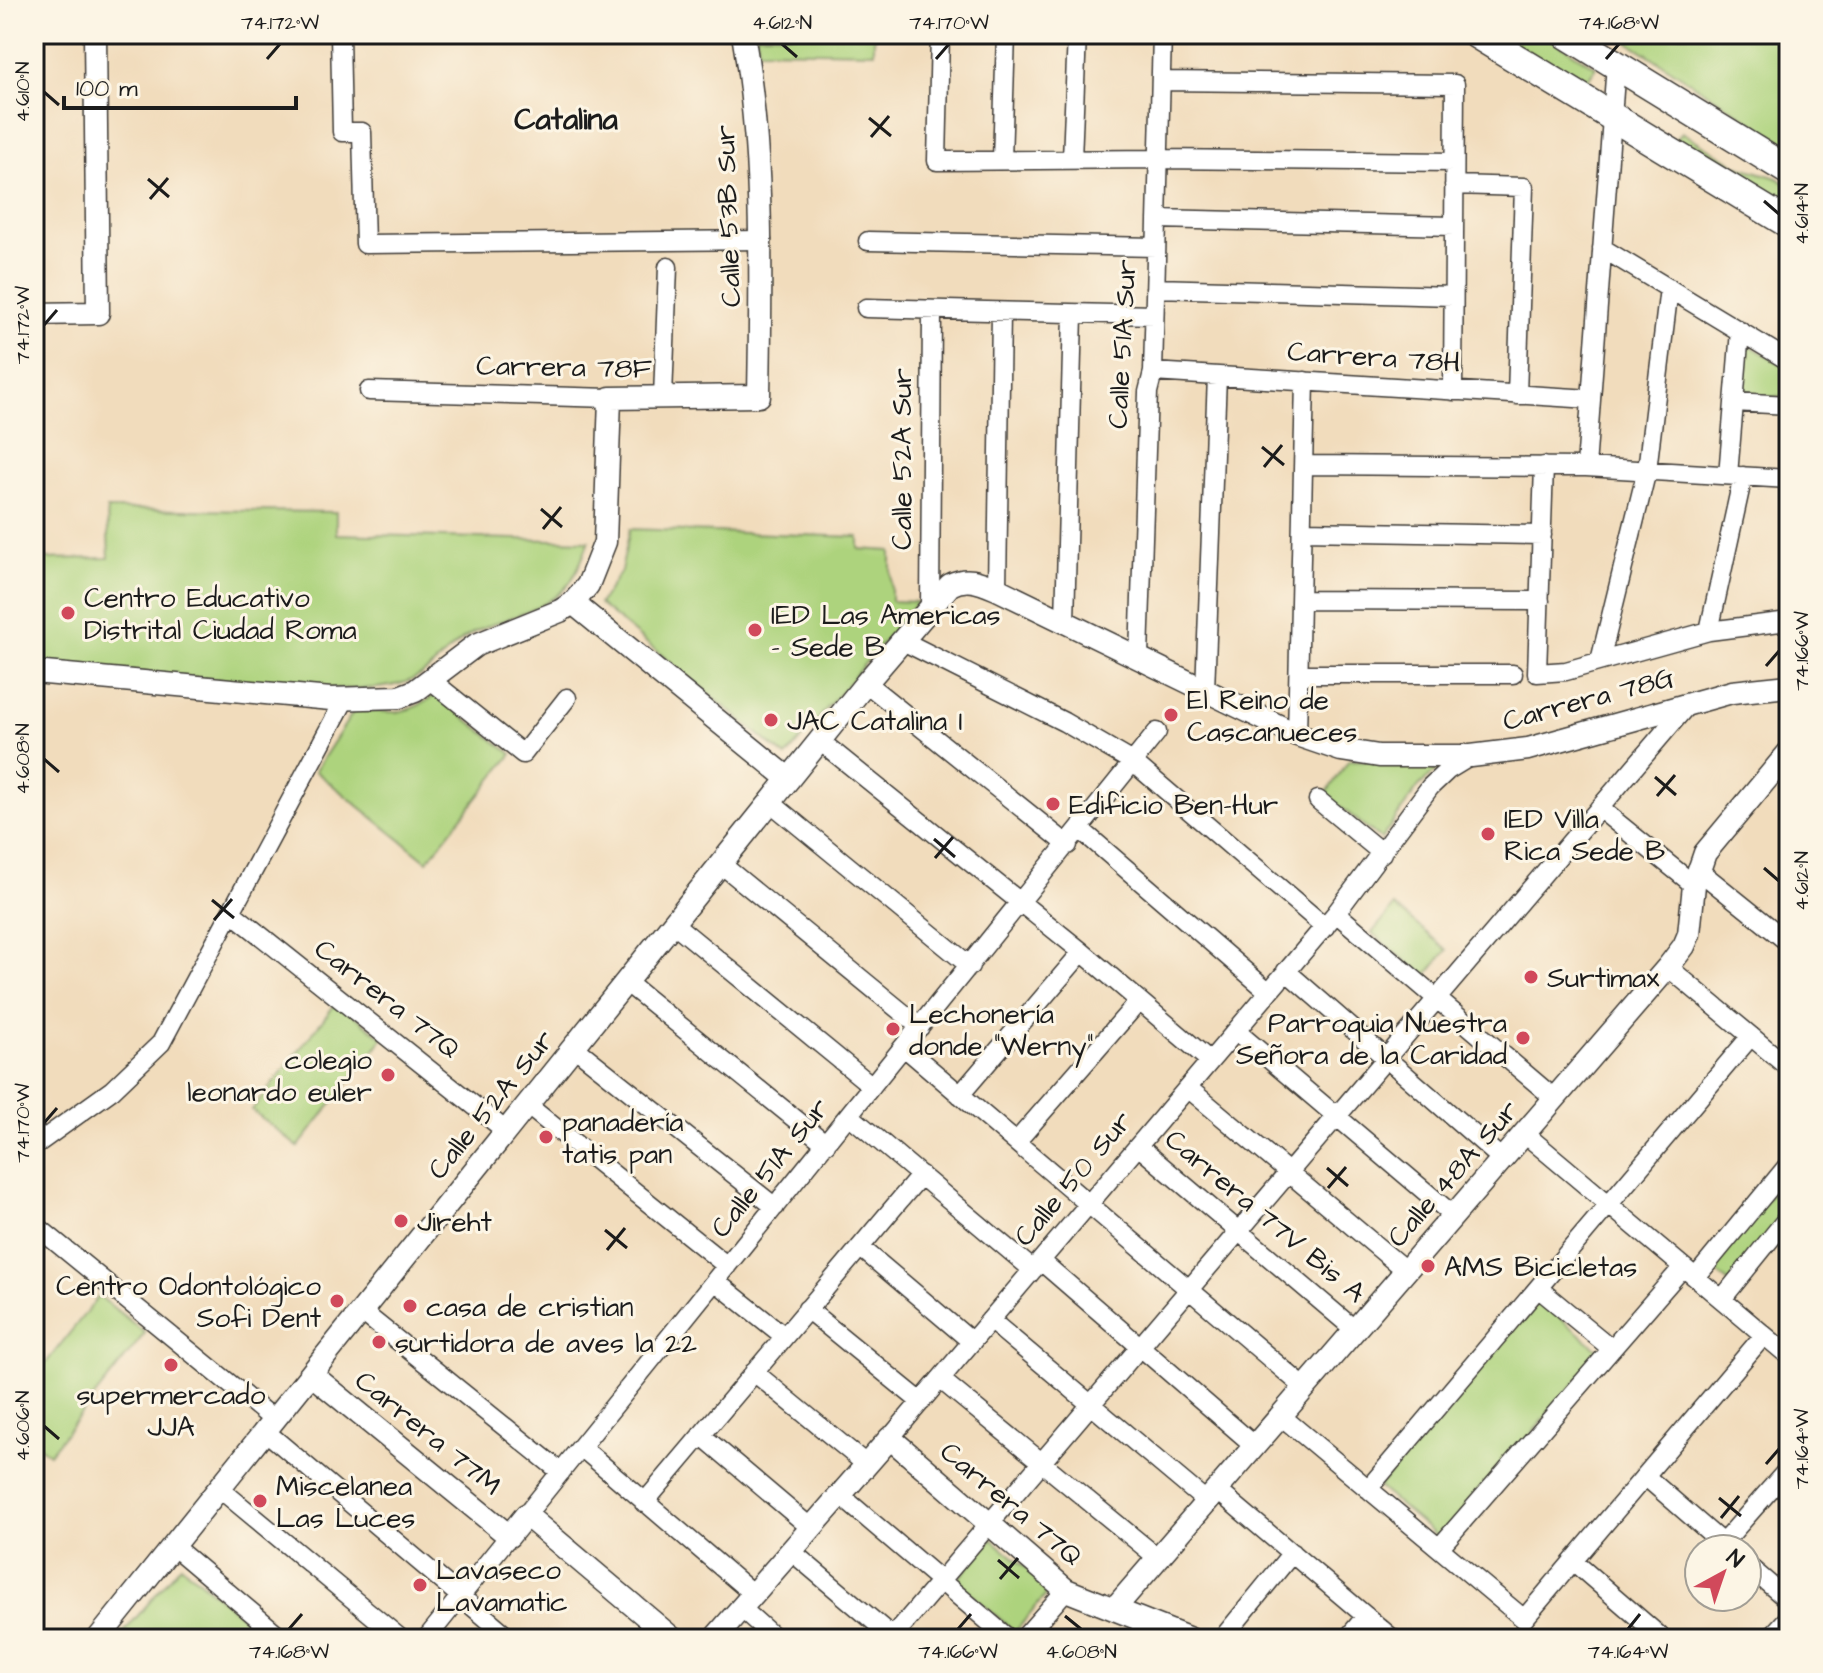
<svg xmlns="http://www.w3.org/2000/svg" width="1823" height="1673" viewBox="0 0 1823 1673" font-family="'Architects Daughter',sans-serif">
	<rect width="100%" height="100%" fill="#fcf5e5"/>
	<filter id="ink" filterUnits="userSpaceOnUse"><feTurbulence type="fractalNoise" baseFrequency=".0125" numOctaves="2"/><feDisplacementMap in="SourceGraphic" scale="16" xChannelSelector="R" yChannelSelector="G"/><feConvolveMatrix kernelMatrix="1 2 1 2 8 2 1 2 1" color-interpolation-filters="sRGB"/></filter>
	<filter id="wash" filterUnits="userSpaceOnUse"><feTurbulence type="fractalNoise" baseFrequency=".006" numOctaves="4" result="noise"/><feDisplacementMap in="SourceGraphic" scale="32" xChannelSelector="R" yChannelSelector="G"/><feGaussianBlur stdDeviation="1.8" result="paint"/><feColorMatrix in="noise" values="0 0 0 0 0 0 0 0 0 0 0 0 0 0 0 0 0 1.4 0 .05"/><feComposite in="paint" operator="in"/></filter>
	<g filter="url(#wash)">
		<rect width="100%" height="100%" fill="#f1dcbc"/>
		<path fill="#add37d" stroke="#64784c" stroke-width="2" d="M756,34h118v18l-115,-2z
			M1499,34h44l53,33 -13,20z
			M1616,34h173l-1,111z
			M1682,132l56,34 39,12 12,8v30l-116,-71z
			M1745,343l44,25v30l-48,-3z
			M107,509l229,3v22l253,7c-6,15 -11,32 -21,44 -24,28 -66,32 -97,49 -26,14 -38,41 -68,49 -38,11 -82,4 -121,1 -83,-5 -165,-13 -248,-23v-102l75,-1z
			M630,529l229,8v12l32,2v50l26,1 -131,155 -187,-153 22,-33z
			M435,695l77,59 -85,107 -112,-90 40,-62c34,4 51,8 80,-14z
			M1349,760l96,3 -26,23 -38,53 -56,-44z
			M1394,906l53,44 -22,27 -53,-44z
			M337,1002l46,36 -85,109 -46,-37z
			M1789,1172v37l-60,74 -18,-15z
			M99,1296l46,37 -96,121 -15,-12v-64z
			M1538,1299l63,53 -160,188 -63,-53z
			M992,1539l59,50 -36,43 -59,-51z
			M181,1565l87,74h-150z"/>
	</g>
	<g filter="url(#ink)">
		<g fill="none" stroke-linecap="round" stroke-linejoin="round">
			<defs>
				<path id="minor" d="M340,34l2,98h20l3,112 397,-4
					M940,34l-3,127 221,-2 296,3
					M1161,81l294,3 -2,307
					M1072,159l5,-125
					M1002,160l4,-126
					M1454,185l70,2 -7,208
					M1157,219l297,7
					M868,241l288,6
					M1602,248l187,113
					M1155,288l298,8
					M866,308l288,7
					M1153,372l438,27
					M369,391l241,7
					M663,397l5,-130
					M1734,402l55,3
					M1303,465l283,2 203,12
					M1544,466l-7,207 29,-2 143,-40 80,-10
					M1586,467l30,-403
					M1728,475l12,-144
					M1302,531l240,4
					M997,589l4,-277
					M1300,600l240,1
					M930,608l2,-298
					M1065,621l8,-307
					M1709,631l34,-155
					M901,640l163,82 69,40 192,165
					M1139,656l9,-264 5,-20 9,-338
					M1600,661l47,-191 22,-182
					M1299,674h214
					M432,681l91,73 44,-56
					M866,683l202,162
					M1205,690l12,-314
					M1297,735l8,-354
					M820,741l262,211 128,109
					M1318,800l64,53
					M770,802l200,164
					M1599,808l95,77
					M1080,829l189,163
					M721,864l199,163
					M1697,869l92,74
					M231,912l275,219
					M1336,913l219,186
					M673,923l199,163
					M1668,967l121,101
					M1286,971l217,189
					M626,982l200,162
					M1236,1031l218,185
					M574,1047l201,160
					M904,1047l401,341
					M1188,1088l218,183
					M960,1095l122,-143
					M527,1105l200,161
					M849,1115l184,155
					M1525,1134l264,222
					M1016,1142l123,-141
					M34,1146l78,-56 49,-47 184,-344
					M1138,1146l217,184
					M34,1224l240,196
					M860,1247l112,95
					M1041,1261l214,185
					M1696,1277l93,-113
					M715,1281l69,55
					M1538,1288l74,61
					M1722,1299l67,-83
					M807,1309l114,93
					M361,1311l200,161
					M990,1320l217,182
					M754,1372l113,93
					M940,1379l218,179
					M1281,1416l243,203 240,-284
					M265,1431l246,208
					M701,1435l110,93
					M890,1438l446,-525 94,-126 18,-17 23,-14
					M581,1447l172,147
					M1645,1476l84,73
					M219,1488l182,151
					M1368,1489l383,-453
					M1217,1490l176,149
					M840,1495l169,144
					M644,1503l277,-328
					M526,1515l631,-783
					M1722,1544l67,-76
					M173,1546l110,93
					M1439,1548l244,-281
					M791,1551l104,88
					M1573,1561l90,78
					M1747,1565l42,36
					M741,1608l35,31
					M426,1639l83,-103
					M891,1639l798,-936
					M1023,1639l43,-49
					M1137,1639l8,-18
					M1222,1639l70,-86
					M1347,1639l19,-23
					M1769,1639l20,-22"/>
				<path id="tertiary" d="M34,314l64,-1 -3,-279
					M573,603l216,176
					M34,672l297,27 68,-2 16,-6 61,-46 84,-34 13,-8 15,-18 17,-43 5,-144 149,-2c2,-122 5,-241 -16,-362
					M311,1374l198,162 17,-21 147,124
					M1114,1609l554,-642 16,-21 5,-12 5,-49 11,-32 84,-101
					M98,1639l768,-956 84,-98c17,-9 30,-3 47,4l300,146 44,15 38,6h92l57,-7 204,-57 57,-6
					M714,1639l176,-201 176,152 124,49"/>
				<path id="primary" d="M1476,34l313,190
					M1566,34l223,137"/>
			</defs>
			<use href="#minor" stroke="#3c3934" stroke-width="21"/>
			<use href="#tertiary" stroke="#3c3934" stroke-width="25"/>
			<use href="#primary" stroke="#3c3934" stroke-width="31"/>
			<use href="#minor" stroke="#fff" stroke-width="18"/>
			<use href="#tertiary" stroke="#fff" stroke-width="22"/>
			<use href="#primary" stroke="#fff" stroke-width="28"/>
		</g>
	</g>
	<path fill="none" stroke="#1c1c1c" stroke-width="3" d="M782,44l15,13M267,59l13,-15M936,59l13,-15M1606,59l13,-15M44,92l15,13M869,118l22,18M871,137l18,-21M148,179l21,18M150,199l18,-21M1764,201l15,13M44,325l13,-15M1262,447l22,18M1264,467l18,-22M541,509l21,18M543,529l18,-22M1766,666l13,-15M44,759l15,13M1655,777l21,18M1657,796l18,-21M934,839l21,18M935,858l18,-21M1764,868l15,13M212,900l22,18M214,920l18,-21M44,1123l13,-15M1327,1168l21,18M1328,1188l18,-21M605,1230l22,18M607,1250l18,-22M44,1426l15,13M1766,1464l13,-15M1719,1498l22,18M1721,1518l18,-22M998,1560l21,18M1000,1579l18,-21M1065,1616l16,13M289,1629l13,-15M958,1629l13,-15M1628,1629l12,-15"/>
	<g fill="#d1495b" stroke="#fcf5e5" stroke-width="3">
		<circle cx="68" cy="613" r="8"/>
		<circle cx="755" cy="630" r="8"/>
		<circle cx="1171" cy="715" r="8"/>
		<circle cx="771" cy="720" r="8"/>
		<circle cx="1053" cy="804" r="8"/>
		<circle cx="1488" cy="834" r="8"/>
		<circle cx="1531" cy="977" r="8"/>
		<circle cx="893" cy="1029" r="8"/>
		<circle cx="1523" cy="1038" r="8"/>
		<circle cx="388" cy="1075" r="8"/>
		<circle cx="546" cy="1137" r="8"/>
		<circle cx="401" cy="1221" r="8"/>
		<circle cx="1428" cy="1266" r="8"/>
		<circle cx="337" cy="1301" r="8"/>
		<circle cx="410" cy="1306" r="8"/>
		<circle cx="379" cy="1342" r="8"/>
		<circle cx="171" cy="1365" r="8"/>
		<circle cx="260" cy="1501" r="8"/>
		<circle cx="420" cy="1585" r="8"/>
	</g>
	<g text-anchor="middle" stroke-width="6" stroke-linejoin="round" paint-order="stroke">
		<g font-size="28" fill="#1c1c1c" stroke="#fcf5e5">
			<text transform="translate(727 216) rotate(-92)" y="10">Calle 53B Sur</text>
			<text transform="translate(1121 344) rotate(-87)" y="10">Calle 51A Sur</text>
			<text transform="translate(1374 356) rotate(4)" y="10">Carrera 78H</text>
			<text transform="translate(564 366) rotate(1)" y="10">Carrera 78F</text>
			<text transform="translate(901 459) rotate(-90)" y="10">Calle 52A Sur</text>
			<text transform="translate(1588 698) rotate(-15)" y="10">Carrera 78G</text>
			<text transform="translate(388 998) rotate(38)" y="10">Carrera 77Q</text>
			<text transform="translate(490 1104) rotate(-51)" y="10">Calle 52A Sur</text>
			<text transform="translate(769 1167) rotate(-51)" y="10">Calle 51A Sur</text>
			<text transform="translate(1452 1173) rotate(-49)" y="10">Calle 48A Sur</text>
			<text transform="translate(1072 1178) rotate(-50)" y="10">Calle 50 Sur</text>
			<text transform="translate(1266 1215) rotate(40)" y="10">Carrera 77V Bis A</text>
			<text transform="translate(429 1432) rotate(39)" y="10">Carrera 77M</text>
			<text transform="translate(1012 1503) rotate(40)" y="10">Carrera 77Q</text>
		</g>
		<g font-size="28" fill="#1c1c1c" stroke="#fcf5e5" text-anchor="start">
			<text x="84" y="607">Centro Educativo<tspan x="84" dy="32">Distrital Ciudad Roma</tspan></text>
			<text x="771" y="624">IED Las Americas<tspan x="771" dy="32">- Sede B</tspan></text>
			<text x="1187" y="709">El Reino de<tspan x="1187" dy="32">Cascanueces</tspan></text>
			<text x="787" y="730">JAC Catalina I</text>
			<text x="1069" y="814">Edificio Ben-Hur</text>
			<text x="1504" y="828">IED Villa<tspan x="1504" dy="32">Rica Sede B</tspan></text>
			<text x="1547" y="987">Surtimax</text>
			<text x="909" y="1023">Lechonería<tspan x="909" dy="32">donde "Werny"</tspan></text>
			<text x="1507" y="1032" text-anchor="end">Parroquia Nuestra<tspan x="1507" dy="32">Señora de la Caridad</tspan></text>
			<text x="372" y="1069" text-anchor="end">colegio<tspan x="372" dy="32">leonardo euler</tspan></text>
			<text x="562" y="1131">panadería<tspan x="562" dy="32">tatis pan</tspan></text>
			<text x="417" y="1231">Jireht</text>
			<text x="1444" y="1276">AMS Bicicletas</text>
			<text x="321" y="1295" text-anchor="end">Centro Odontológico<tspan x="321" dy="32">Sofi Dent</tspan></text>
			<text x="426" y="1316">casa de cristian</text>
			<text x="395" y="1352">surtidora de aves la 22</text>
			<text x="171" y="1404" text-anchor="middle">supermercado<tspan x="171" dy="32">JJA</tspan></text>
			<text x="276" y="1495">Miscelanea<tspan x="276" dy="32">Las Luces</tspan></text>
			<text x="436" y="1579">Lavaseco<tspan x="436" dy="32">Lavamatic</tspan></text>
		</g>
		<g font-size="30" font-weight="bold" fill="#1c1c1c" stroke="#fcf5e5">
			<text x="566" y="129">Catalina</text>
		</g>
	</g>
	<rect width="1823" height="1673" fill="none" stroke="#fcf5e5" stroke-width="88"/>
	<g transform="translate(1723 1573) rotate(40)"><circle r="38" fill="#fcf5e5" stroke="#a29e95" stroke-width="2"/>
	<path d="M0-6L14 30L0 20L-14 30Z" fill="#d1495b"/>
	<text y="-12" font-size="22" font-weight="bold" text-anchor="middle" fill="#1c1c1c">N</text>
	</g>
	<path d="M64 96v12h232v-12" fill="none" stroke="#1c1c1c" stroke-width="4"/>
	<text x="76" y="96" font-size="24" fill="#1c1c1c" stroke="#fcf5e5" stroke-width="6" paint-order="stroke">100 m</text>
	<rect x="44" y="44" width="1735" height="1585" fill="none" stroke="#1c1c1c" stroke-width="3"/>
	<g font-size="20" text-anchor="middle" fill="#1c1c1c">
		<text x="280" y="29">74.172°W</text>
		<text x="782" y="29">4.612°N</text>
		<text x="949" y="29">74.170°W</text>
		<text x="1619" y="29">74.168°W</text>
		<text transform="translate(22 92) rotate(-90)" y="7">4.610°N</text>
		<text transform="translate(1801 214) rotate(-90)" y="7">4.614°N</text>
		<text transform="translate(22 325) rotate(-90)" y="7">74.172°W</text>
		<text transform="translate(1801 651) rotate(-90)" y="7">74.166°W</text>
		<text transform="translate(22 759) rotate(-90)" y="7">4.608°N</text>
		<text transform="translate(1801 881) rotate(-90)" y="7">4.612°N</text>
		<text transform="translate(22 1123) rotate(-90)" y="7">74.170°W</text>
		<text transform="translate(22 1426) rotate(-90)" y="7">4.606°N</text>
		<text transform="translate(1801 1449) rotate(-90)" y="7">74.164°W</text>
		<text x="289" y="1658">74.168°W</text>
		<text x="958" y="1658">74.166°W</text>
		<text x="1081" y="1658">4.608°N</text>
		<text x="1628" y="1658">74.164°W</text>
	</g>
</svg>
